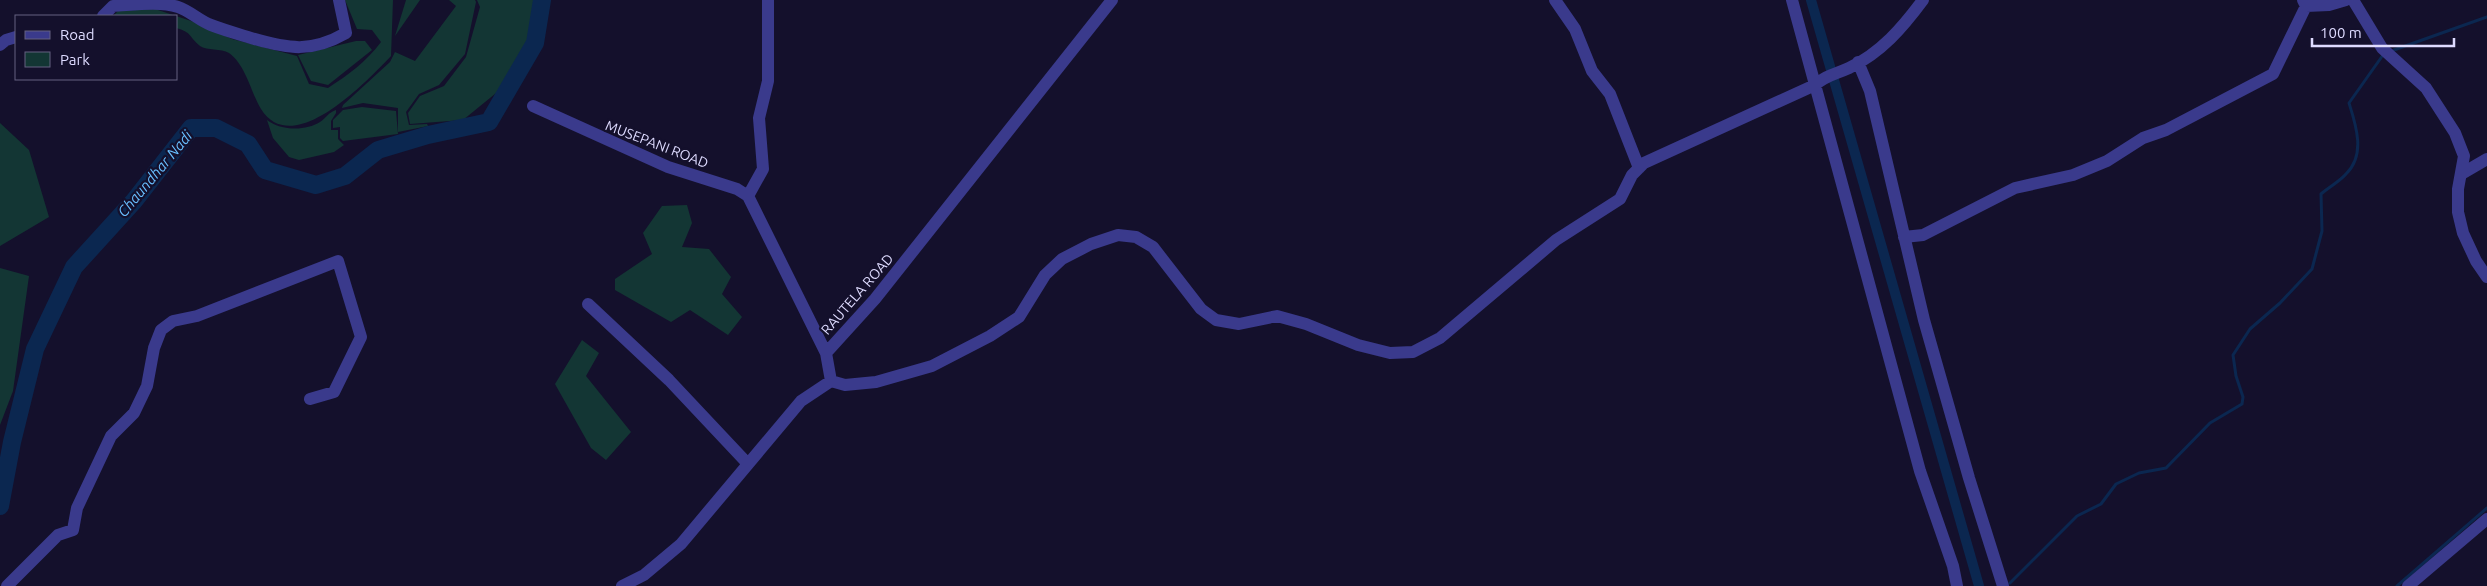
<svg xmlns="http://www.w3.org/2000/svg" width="2487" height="586" viewBox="0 0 2487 586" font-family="Ubuntu,sans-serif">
	<rect width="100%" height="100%" fill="#14102c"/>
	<path fill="#133634" d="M345,0h48l-2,56c-24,25 -98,104 -130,53 -10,-16 -15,-44 -32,-56 -8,-5 -22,-2 -29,-7 -11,-9 -8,-14 -24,-18v-12h-63l5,-5 37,-2 39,13 38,17 65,17 12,28 19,4c20,-13 38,-26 53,-46l-9,-12 -15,-1z
		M406,0h14l-25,36z
		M449,0h26l1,2 -11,52 -26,31 -20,9 -13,18 3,13 18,-1 1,2 -30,6v-24l-35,-5 -21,5 1,-3 47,-43 5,-10 20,9 41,-55z
		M477,0h59l-10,46 -25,43 -38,31 -53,4 -2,-11 12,-17 24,-10 22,-29 14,-50z
		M356,41h9l7,9 -44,35 -17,-4 -13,-26z
		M362,107l34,4 2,23 -55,7 -3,-3v-11l-7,1v-8l10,-10z
		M336,110v3l-5,8v9h7v9l6,6 -10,7 -35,8 -10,-3 -16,-19 -6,-18c14,11 39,11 53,2 6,-4 9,-10 16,-12z
		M0,123l29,27 20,67 -49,29z
		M687,205l5,18 -10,24 27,2 22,28 -9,17 20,23 -14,18 -38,-25 -19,12 -56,-32v-11l37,-25 -9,-21 19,-27z
		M0,268l29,8 -16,115 -13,34z
		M582,340l17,13 -13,23 45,56 -25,28 -15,-12 -36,-64z"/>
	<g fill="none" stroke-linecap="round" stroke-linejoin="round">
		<path stroke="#0b2750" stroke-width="3" d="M2394,50l93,-33
			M2010,583l67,-67 24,-12 15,-20 23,-11 27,-5 44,-45 32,-19 1,-7 -7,-21 -3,-21 17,-26 30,-26 32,-34 10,-38 -1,-37c8,-7 18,-12 25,-20 20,-19 10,-49 3,-71l34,-48
			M2397,586l90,-78"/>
		<path stroke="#0b2750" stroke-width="10" d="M1811,0l168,586"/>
		<path stroke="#0b2750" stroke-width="18" d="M0,506l12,-64 23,-93 39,-82 60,-66 57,-73h25l32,16 17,26 51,15 29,-9 33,-26 50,-15 61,-13 46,-79 7,-43"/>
		<path stroke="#3a3a8c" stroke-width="12" d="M1555,0l20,29 17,42 18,23 29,74
			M1792,0l128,471 33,95 4,20
			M2303,0l3,6 23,-1 17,-5
			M2353,0l29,48 44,40 29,45 9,23 -6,33v23l5,21 13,28 11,16
			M103,16l10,-10c20,-1 46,-5 65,1 12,4 22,14 33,18 13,5 27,9 40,13 38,11 60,15 95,-5l-7,-33
			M0,45l6,-5 10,-3
			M1858,62l12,29 54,229 45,158 34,108
			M533,106l135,61 69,22 11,7 78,157 5,28
			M2463,173l24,-14
			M748,196l15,-27 -4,-51 9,-37v-81
			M1904,237l19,-2 92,-47 58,-13 34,-14 36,-23 23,-8 107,-56 33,-68
			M588,304l81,76 79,84
			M826,353l49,-54 237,-299
			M831,381l14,4 31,-3 56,-16 58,-30 29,-19 26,-42 17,-16 29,-15 27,-9 18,2 17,10 48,62 15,11 23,4 38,-8 29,8 52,21 32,8 23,-1 27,-14 116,-98 64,-41 12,-24 12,-12 171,-78c11,-10 21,-11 34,-17 32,-15 54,-41 74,-68
			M7,586l51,-51 15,-5 4,-22 34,-72 23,-23 13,-27 7,-38 7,-18 12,-9 24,-5 141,-55 23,76 -27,55 -24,7
			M622,586l22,-11 37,-31 120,-143 30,-20
			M2408,586l79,-67"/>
	</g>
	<g text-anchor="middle" stroke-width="4.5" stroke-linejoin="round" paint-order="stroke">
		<g font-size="14" fill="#dedbff" stroke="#14102c">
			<text transform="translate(657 144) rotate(21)" y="5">MUSEPANI ROAD</text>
			<text transform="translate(857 294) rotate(-49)" y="5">RAUTELA ROAD</text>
		</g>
		<g font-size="15" font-style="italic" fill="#69bfff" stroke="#14102c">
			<text transform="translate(155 174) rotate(-50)" y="5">Chaundhar Nadi</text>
		</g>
	</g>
	<rect x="15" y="15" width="162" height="65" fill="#14102c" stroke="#656180"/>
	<rect x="25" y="31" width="25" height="8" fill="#3a3a8c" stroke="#656180"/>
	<text x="60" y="40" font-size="15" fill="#dedbff">Road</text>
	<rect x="25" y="52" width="25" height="15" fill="#133634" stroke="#656180"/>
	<text x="60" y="65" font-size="15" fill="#dedbff">Park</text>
	<path d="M2312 38v8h142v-8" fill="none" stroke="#dedbff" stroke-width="2.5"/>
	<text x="2320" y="38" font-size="15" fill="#dedbff" stroke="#14102c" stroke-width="4" paint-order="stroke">100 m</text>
</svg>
